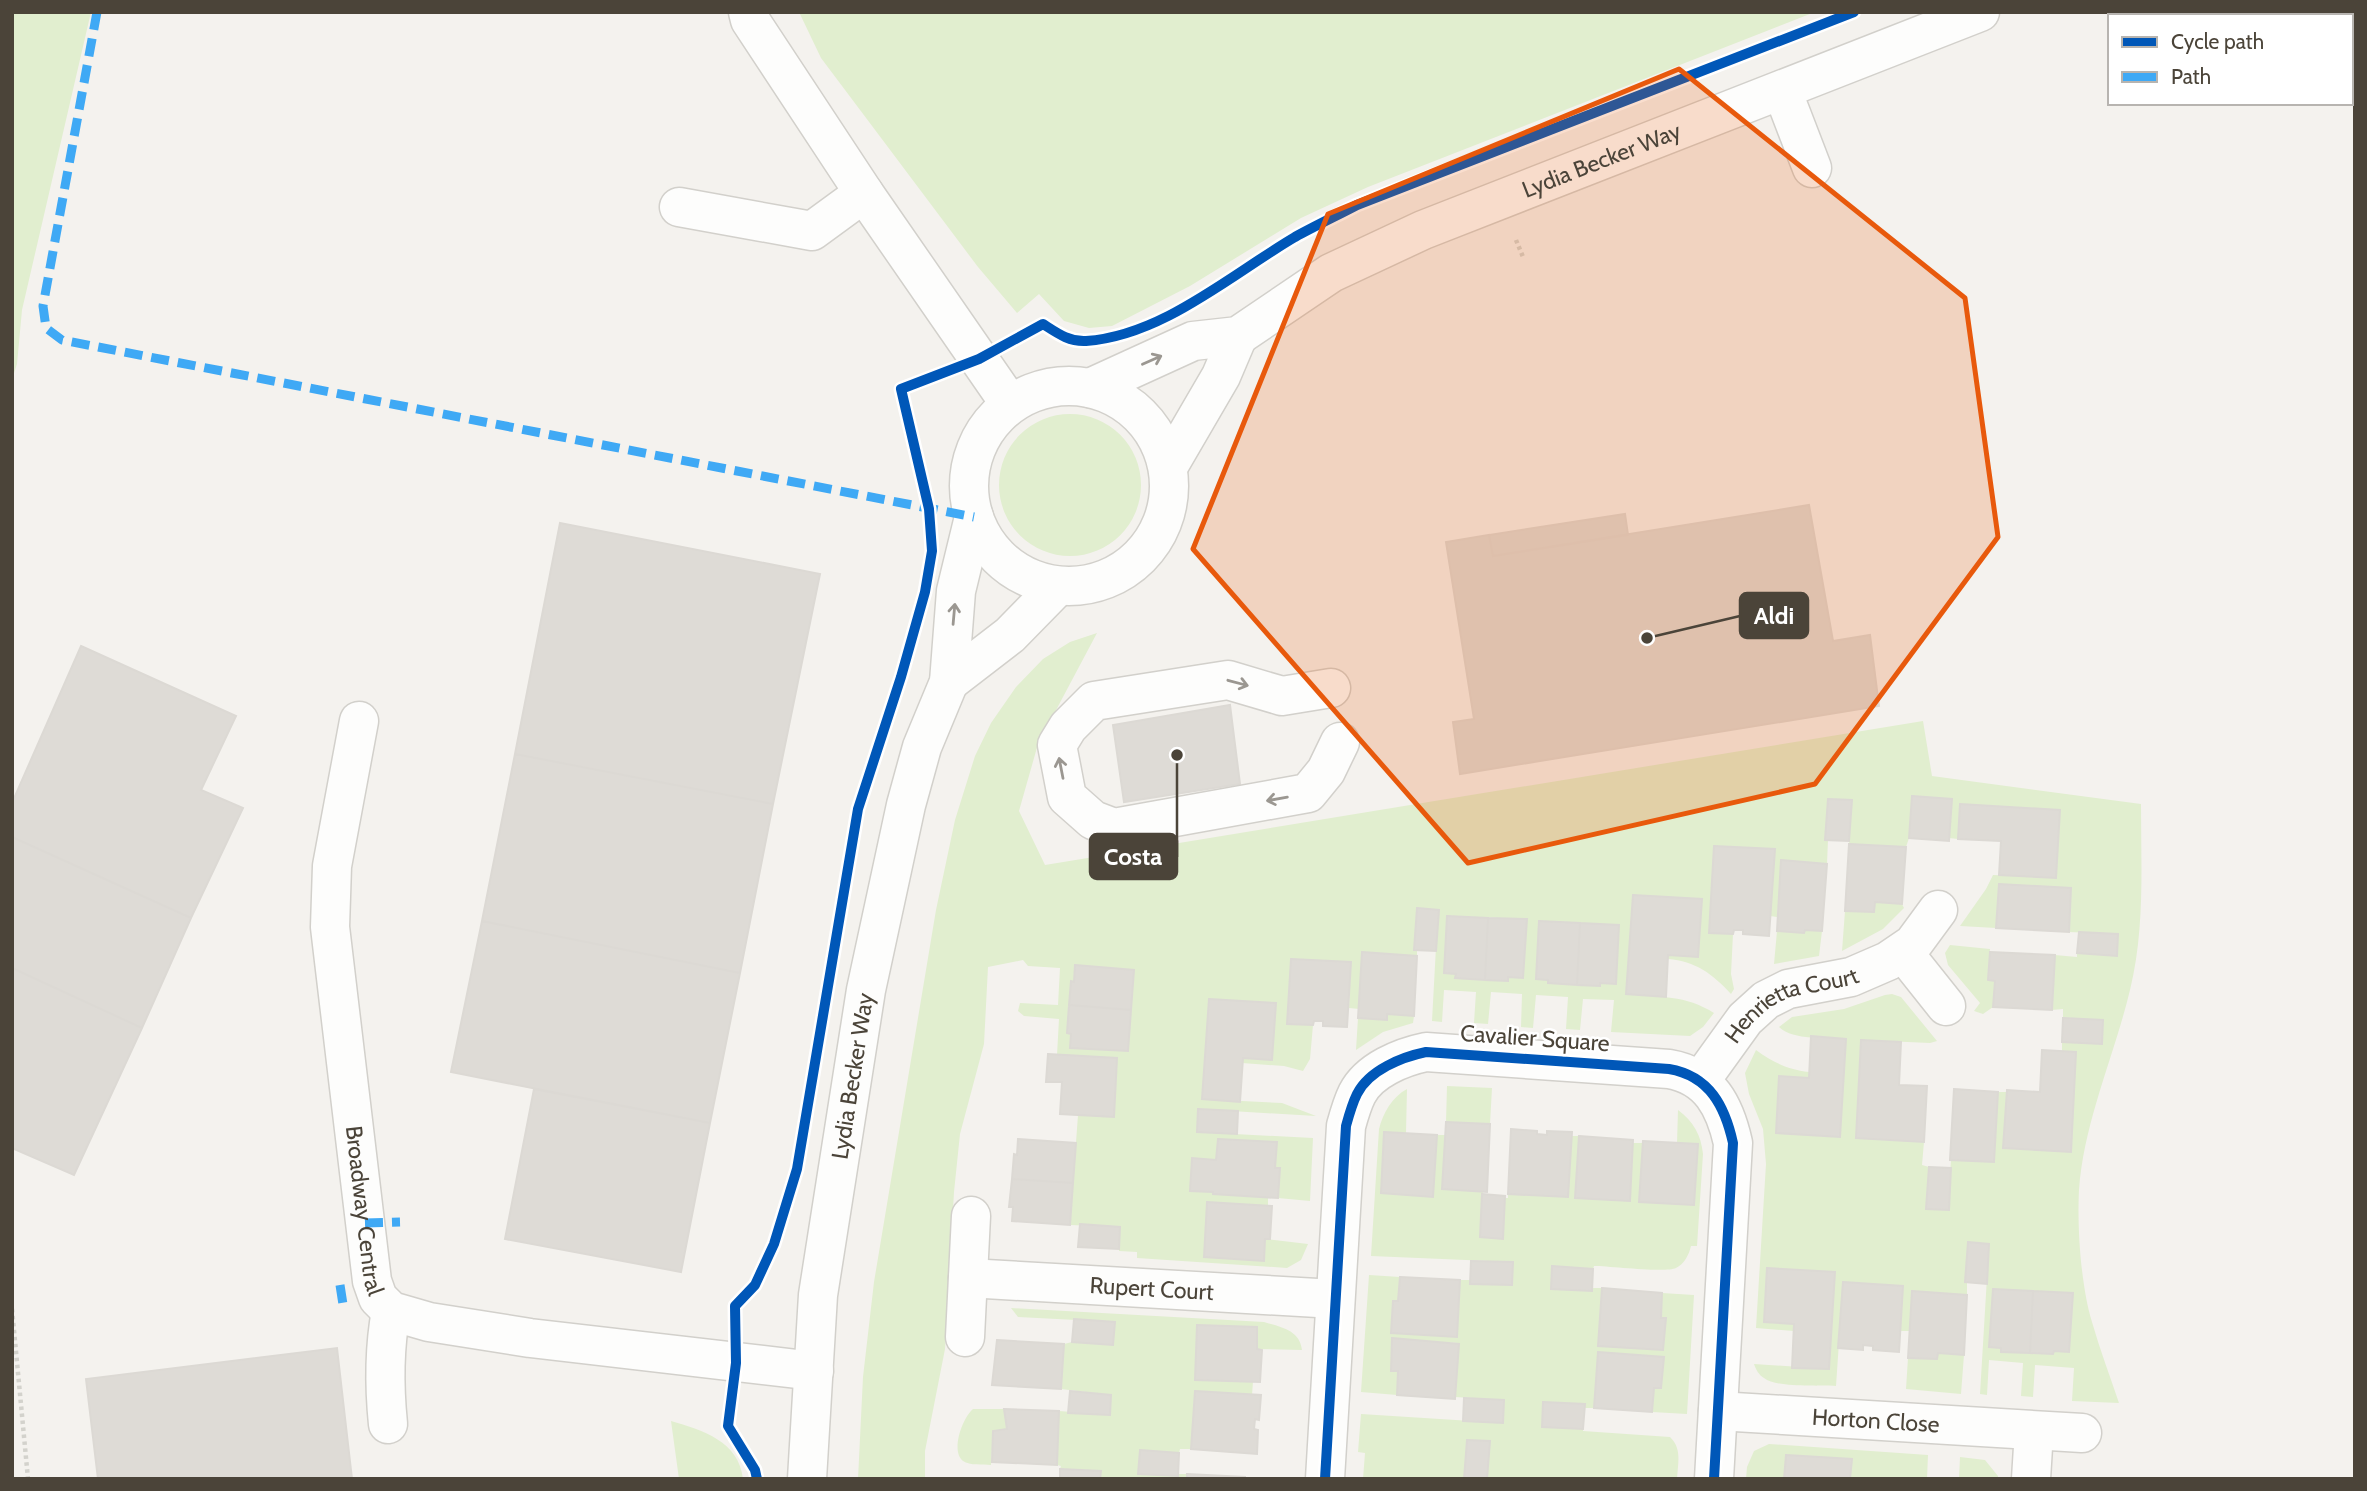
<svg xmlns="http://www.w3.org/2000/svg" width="2367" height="1491" viewBox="0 0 2367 1491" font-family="Cabin,sans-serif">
	<rect width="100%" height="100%" fill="#f4f2ee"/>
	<path fill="#e1eecf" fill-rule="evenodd" d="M12,12h79l-69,298 -5,54 -5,15z
		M799,12h1016l-447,175 -67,31 -111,68 -78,40 -23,2 -25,-7 -25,-27 -22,19 -39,-46 -157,-209z
		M999 485a71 71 0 1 1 142 0a71 71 0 1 1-142 0Z
		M1097,633l-59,111 -19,67 26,54 878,-144 9,55 209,28c0,62 4,125 -11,186 -16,67 -46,131 -51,200 -2,38 2,96 13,132 8,28 18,54 27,81l-47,-2 2,-33 -39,-3 -2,32 -12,-1 2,-33 -34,-3 -2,35 -7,-1 9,-150 -21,-1 -3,38 2,1v13l-54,-3 -3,39h-10l3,-45 -60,-3 -7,103c-18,-1 -59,2 -72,-8 -5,-3 -8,-8 -10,-14l75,5 6,-97 -67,-4 -4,54 30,2v7l-38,-3 10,-164 -3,-35 -14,-35 -4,-21 11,-23c18,13 31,19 53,22v6l31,59 6,-98c-20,-2 -52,2 -67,-12l13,-10 52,-8 41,-14 7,-1 9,3 36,44 -7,2 -68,-3 -6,98 68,4 -2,23 7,2 -3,42 22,1 3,-50 43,2 4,-70h9l-3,56 67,3 5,-98 -14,-1v-10l40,2 -39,-26v-9l-11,1 3,-55 22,2v-4l40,3 1,-22 -49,-2 2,-44 -72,-4 -3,44 -36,-2 26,-37 7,-14 62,2 4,-67 -99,-6 -2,35 -9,-1 3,-39 -40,-3 -3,42 -3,9 -57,-3 2,-43 -23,-2 -2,40 2,1 -1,24 -45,-3 -5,56 -7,-1 4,-67 -60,-3 -5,86 24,2 -2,40 3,15 -3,5c-18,-20 -36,-33 -63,-35v-4l-35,-59 -7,98c33,3 60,1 88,19l-11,14 -13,9 -79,-4 3,-32 -31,-1 -3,31 -14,-1 2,-32 -32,-2 -3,33 -12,-1 1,-33 -31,-2 -3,32 -14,-1 2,-31 -32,-2 -2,32 -10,-1 6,-111 -21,-2 -3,41 3,1v6l-55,-3 -3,56 -10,-1 2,-45 -60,-4 -4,65 26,1 -3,34 -7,12 -19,-5 -42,-3 1,-5 29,2 4,-57 -67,-4 -7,100 80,4 34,13 -118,-7 -1,23 116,6 -3,63 -32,-3 2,-30h-5l1,-26 -58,-3 -2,21 -24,-1 -2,32 23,1v2l55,4v8l-61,-4 -3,54 60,4 1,-21 43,5 -7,16 -14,8 -150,-10v-6l-18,-1 1,-24 -50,-2 8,-110 36,2 3,-59 -60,-3 2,-36 -35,-3 -6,-5 2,-8 38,2 2,-37 -32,-2 -5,-6 -35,7 -4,77 -24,90 -6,58 -9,157 -20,102v28h-67l5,-102 11,-95 62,-372 19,-90 20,-64 16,-33 25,-36 27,-28 27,-17zM1447,916l80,3 -4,59 -15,-1 -1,4 -51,-3v-4l-12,-1zM1539,921l80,4 -4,59 -15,-1 -1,3 -51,-3v-3l-12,-1zM1134,970l-7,81 -57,-3 1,-14 -4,-1 4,-51zM1993,1289l80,4 -4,58h-15l-1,3 -63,-7z
		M1875,902l27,2 2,4 -21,21 -41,22 3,-40 29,1z
		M1805,930l17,1 -3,25 -45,8 3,-33 27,2z
		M1950,945l40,4 -2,31 7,1 -2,26 -10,7 -9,-3 6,-8 -32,-38 -3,-12z
		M1387,1014l27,2 -1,7 -30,9 -27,18 2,-32 28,2z
		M1447,1086l45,2 -2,36 -44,-2z
		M1407,1089l-1,44 -22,-1 -3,61 52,3 4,-61h8l-3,54 41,2 -3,46 23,1 2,-40h3v-4l60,3 4,-61h7l-4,62 54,2 4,-57h10l-4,58 58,-57 -20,-1 1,-33c16,12 23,25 25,44l-6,92h-6c-2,9 -7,18 -15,22 -11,5 -66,-2 -82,-2l-1,3 -40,-3 -2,23 40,2 1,-3h10l61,62 3,-31 -5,-1 1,-25 32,2 -7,119 -35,-2 2,-24h7l2,-31 -65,-5 -4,56h-10v-4l-41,-2 -1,24 41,3v2l87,6c12,11 8,26 7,42h-190l3,-38 -22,-1 -4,39h-101l2,-26 -7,-1 3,-38 142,9 1,-23 -49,-3 3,-54 -65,-4 -2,31 7,1 -1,24 -36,-3 8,-117 31,2 -2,24h-5l-2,32 65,4 4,-57h10l1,4 41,1 1,-23 -142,-6 8,-127c4,-16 13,-32 28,-40z
		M1011,1308l253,14c17,5 36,8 38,28l-45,-1v-22l-5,68 -57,-4 -4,58h-11l-1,4 -39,-3 -1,24h48v5h-87v-8l-40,-2 1,-3 -4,-1 2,-54 50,4 2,-20 -50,-6 3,-45 8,-2 41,3 2,-23 -97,-5z
		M1938,1353l26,2 -3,39 -55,-5 2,-31 29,1z
		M973,1409h31l3,20 -14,2 -2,34c-8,-1 -21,1 -28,-4 -13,-10 0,-44 10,-52z
		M671,1421c31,9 68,20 72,58h-64z
		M1769,1444l159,11 -1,24h-77l1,-20 -65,-4 -2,24h-38l1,-12 7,-16z
		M1960,1457l25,3 13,16v3h-39z"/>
	<path fill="#dedbd6" stroke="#dcd9d4" stroke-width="2" d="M1809,505l24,136 37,-6 9,71 -419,68 -7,-52 21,-3 -28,-177 43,-7 4,21z
		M1625,514l3,21 -135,21 -4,-21z
		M560,523l260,51 -47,230 -258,-50z
		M81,646l155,70 -35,74 42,18 -52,110 -179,-81v-34z
		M1230,705l10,79 -116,18 -11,-77z
		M515,754l258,50 -33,169 -258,-52z
		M1912,796l40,3 -3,42 -40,-3z
		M1828,799l24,1 -3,41 -24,-1z
		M1960,804l100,6 -4,68 -57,-3 2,-34 -43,-2z
		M12,837l179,81 -49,110 -130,-60z
		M1849,844l57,3 -4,57 -27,-2 -1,10 -29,-1z
		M1714,846l61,3 -6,87 -26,-2v-4h-9l-1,4 -24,-1z
		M1781,860l46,4 -5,67 -17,-1 -1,3 -27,-2z
		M1999,884l72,4 -2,44 -73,-4z
		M1633,895l69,4 -4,58 -30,-2 -2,42 -40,-3z
		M1417,908l22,2 -3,41 -22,-1z
		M1447,916l41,2 -3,62 -30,-2 1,-4 -12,-1z
		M1488,918l39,1 -4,59 -15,-1v4l-23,-1z
		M482,921l258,52 -30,150 -259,-51z
		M1539,921l41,2 -3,62 -29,-2v-3l-12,-1z
		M1580,923l39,2 -3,59 -16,-1v3l-23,-1z
		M2079,932l39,2 -1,22 -40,-3z
		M1362,952l55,4 -3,60 -27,-2v6l-29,-2z
		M1990,952l65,3 -3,55 -59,-3 2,-26 -7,-1z
		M1291,959l60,3 -4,65 -24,-1v-5h-9l-1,4 -26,-1z
		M1075,965l59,5 -3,40 -62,-5 2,-24 3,1z
		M12,968l130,60 -68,147 -62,-27z
		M1209,999l67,4 -4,57 -29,-2 -3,44 -38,-3z
		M1069,1005l62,5 -3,41 -58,-3 1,-14 -4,-1z
		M2063,1018l40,2 -1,24 -40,-2z
		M1811,1036l35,3 -6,98 -64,-4 3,-57 30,2z
		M1861,1040l40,2 -2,43 28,1 -3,56 -68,-4z
		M2042,1050l34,2 -5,100 -68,-4 4,-58 33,2z
		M1048,1054l69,4 -3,59 -54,-3 2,-32h-16z
		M534,1089l176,34 -29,149 -176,-33z
		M1954,1089l44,3 -4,70 -44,-2z
		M1198,1109l40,2 -1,23 -40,-2z
		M1446,1122l44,2 -3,68 -45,-3z
		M1511,1129l26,2v3l10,1v-4l25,1 -4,65 -60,-3z
		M1384,1132l53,3 -4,62 -52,-4z
		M1579,1136l54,4 -3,61 -55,-3z
		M1018,1139l58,4 -3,40 -61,-4 2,-25 3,1z
		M1218,1139l59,3 -2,26h5l-2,30 -65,-4v-2l-23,-1 2,-33 24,2z
		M1643,1141l55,3 -4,61 -55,-3z
		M1929,1167l22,1 -2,42 -23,-1z
		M1012,1179l61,4 -3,42 -58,-4 1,-14h-4z
		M1482,1194l23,2 -2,43 -23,-2z
		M1207,1202l65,4 -2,33h-5l-1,22 -60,-4z
		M1080,1224l40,3 -1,22 -41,-2z
		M1968,1242l21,2 -2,40 -22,-2z
		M1471,1261l42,1 -1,23 -42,-1z
		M1552,1266l41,3 -1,22 -41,-2z
		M1767,1268l68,4 -6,97 -37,-1 2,-44 -30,-2z
		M1400,1277l60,3 -3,57 -66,-4 2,-32h5z
		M1843,1282l60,4 -4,66 -26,-2v-4l-10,-1v5l-25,-2z
		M1602,1288l60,5 -1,25h5l-3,32 -65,-4z
		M1993,1289l40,2 -3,62 -29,-1v-4l-12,-1z
		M1912,1291l55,4 -3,60 -26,-2 -1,6 -29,-1z
		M2033,1291l40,2 -4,59 -15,-1 -1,3 -23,-1z
		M1074,1319l41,3 -2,23 -41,-3z
		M1197,1325l60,2v22l5,1 -2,32 -65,-2z
		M1392,1338l67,6 -4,55 -58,-4 1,-24h-7z
		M997,1340l67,4 -3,45 -69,-4z
		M337,1348l15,131h-254l-12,-100z
		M1598,1352l66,5 -3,31h-7l-2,24 -58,-4z
		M1070,1391l41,4 -1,20 -42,-2z
		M1195,1391l66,4 -2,25 -4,-1 -1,10 4,1 -1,24 -66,-5z
		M1464,1398l40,2 -1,23 -40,-2z
		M1543,1402l42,2 -2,25 -41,-2z
		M1004,1409l55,2 -2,54 -65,-3 1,-31 14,-2z
		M1467,1440l23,1 -3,38h-23z
		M1140,1450l39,3 -1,23 -40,-2z
		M1786,1455l66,4 -2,20h-66z
		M1060,1469l41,2 -1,8h-40z
		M1187,1474l58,3v2h-58z"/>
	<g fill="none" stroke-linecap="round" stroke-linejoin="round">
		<defs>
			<g id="minor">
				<path d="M748,12l2,8 114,173 146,211"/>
				<path d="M1782,90l30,78"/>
				<path d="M679,207l133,24 52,-38"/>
				<circle cx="1069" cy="486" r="100"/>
				<path id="s1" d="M1090,388l103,-47 45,-5 93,-63 92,-43 557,-218"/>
				<path d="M1168,467l53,-91 17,-40"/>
				<path d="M949,682l61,-47 48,-49"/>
				<path d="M1331,688l-49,8 -54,-16 -134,21 -26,26 -11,18 10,52 26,23 21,8 194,-35 18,-22 14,-29"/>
				<path id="s2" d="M359,721l-27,145 -2,61 42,354 6,17 13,13 38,11 101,16 284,33"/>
				<path d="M1903,952l43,54"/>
				<path id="s3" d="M1701,1080l44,-61 21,-19 22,-11 63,-12 37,-16 25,-17 25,-34"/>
				<path id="s4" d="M968,1278l367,21"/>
				<path d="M965,1337l6,-121"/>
				<path id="s5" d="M1718,1411l364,22"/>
				<path d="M388,1424c-4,-39 -4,-75 3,-113"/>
				<path id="s6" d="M807,1479l11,-184 48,-305 40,-185 16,-58 27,-65 7,-91 18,-74"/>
				<path d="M1325,1479l21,-353c3,-11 6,-22 11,-32 12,-24 45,-37 69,-42l243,17c41,7 56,38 64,74l-19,336"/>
				<path d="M2031,1479l3,-48"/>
			</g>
		</defs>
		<use href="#minor" stroke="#d2d0cb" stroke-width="41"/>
		<path stroke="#d3d2cc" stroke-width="4.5" stroke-dasharray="3.5 3.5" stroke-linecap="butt" d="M1516,240l7,17
			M12,1309l16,170"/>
		<use href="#minor" stroke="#fdfdfc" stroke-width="38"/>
		<path stroke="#3fa9f5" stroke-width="9" stroke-dasharray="18 9" stroke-linecap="butt" d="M97,12l-54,294 3,22 16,12 912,177
			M365,1223l35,-1
			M340,1285l4,26"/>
		<defs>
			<path id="cycleway" d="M757,1479l-2,-9 -27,-44 8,-63 -1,-57 20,-21 19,-41 23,-75 61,-360 43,-132 24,-85 7,-41 -3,-42 -28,-120 78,-30 64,-35c14,9 26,18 43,17 76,-5 146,-67 209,-104 20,-11 41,-21 62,-32l497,-193
				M1325,1479l21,-353c3,-11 6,-22 11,-32 12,-24 45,-37 69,-42l243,17c41,7 56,38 64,74l-19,336"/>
		</defs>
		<use href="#cycleway" stroke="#fff" stroke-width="15"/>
		<use href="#cycleway" stroke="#0057b8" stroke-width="10"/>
	</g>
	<defs><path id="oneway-shaft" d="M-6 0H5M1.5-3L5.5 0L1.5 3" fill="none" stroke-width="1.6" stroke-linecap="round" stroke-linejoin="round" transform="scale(1.75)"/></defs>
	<g stroke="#9b9791">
		<use href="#oneway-shaft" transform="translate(1152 360) rotate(-24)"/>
		<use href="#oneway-shaft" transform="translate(954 614) rotate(-85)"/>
		<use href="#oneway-shaft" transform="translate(1238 683) rotate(15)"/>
		<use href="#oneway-shaft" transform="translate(1061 768) rotate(-101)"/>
		<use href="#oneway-shaft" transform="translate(1277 799) rotate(170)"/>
	</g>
	<path fill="#e8590c" fill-opacity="0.2" stroke="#e8590c" stroke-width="5" stroke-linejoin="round" d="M1679,69l286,229 33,239 -183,247 -347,79 -275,-314 135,-335z"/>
	<g text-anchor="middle" stroke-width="5" stroke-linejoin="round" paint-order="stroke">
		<g font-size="23" fill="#4b4439" stroke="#fff">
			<text dy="8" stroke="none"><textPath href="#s1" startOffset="564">Lydia Becker Way</textPath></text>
			<text dy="8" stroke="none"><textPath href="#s3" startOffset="124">Henrietta Court</textPath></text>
			<text transform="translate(1535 1038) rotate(4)" y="8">Cavalier Square</text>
			<text dy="8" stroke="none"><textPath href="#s6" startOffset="406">Lydia Becker Way</textPath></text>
			<text dy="8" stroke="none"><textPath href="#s2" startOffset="494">Broadway Central</textPath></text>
			<text dy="8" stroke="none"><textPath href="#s4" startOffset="184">Rupert Court</textPath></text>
			<text dy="8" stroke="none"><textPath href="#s5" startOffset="158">Horton Close</textPath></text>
		</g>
	</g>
	<path fill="none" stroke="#4b4439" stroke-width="2.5" d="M1647 638L1740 616M1177 755L1177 857"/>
	<g fill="#4b4439" stroke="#fff" stroke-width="2.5">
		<circle cx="1647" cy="638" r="7"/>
		<circle cx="1177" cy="755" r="7"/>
	</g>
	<g fill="#4b4439" stroke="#4b4439" stroke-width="2.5">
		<rect x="1740" y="593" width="68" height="45" rx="7"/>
		<rect x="1090" y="834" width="87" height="45" rx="7"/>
	</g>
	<g font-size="24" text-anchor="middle" font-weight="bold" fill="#fff">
		<text x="1774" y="624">Aldi</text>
		<text x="1133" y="865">Costa</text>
	</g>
	<rect width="2367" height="1491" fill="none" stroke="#4b4439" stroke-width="28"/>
	<rect x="2108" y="14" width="245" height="91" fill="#ffffff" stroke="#b7b4b0" stroke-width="2"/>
	<rect x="2122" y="37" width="35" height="10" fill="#0057b8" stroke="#b7b4b0" stroke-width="2"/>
	<text x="2171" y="49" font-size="21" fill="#4b4439">Cycle path</text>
	<rect x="2122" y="72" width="35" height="10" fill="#3fa9f5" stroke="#b7b4b0" stroke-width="2"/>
	<text x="2171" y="84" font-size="21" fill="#4b4439">Path</text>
</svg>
